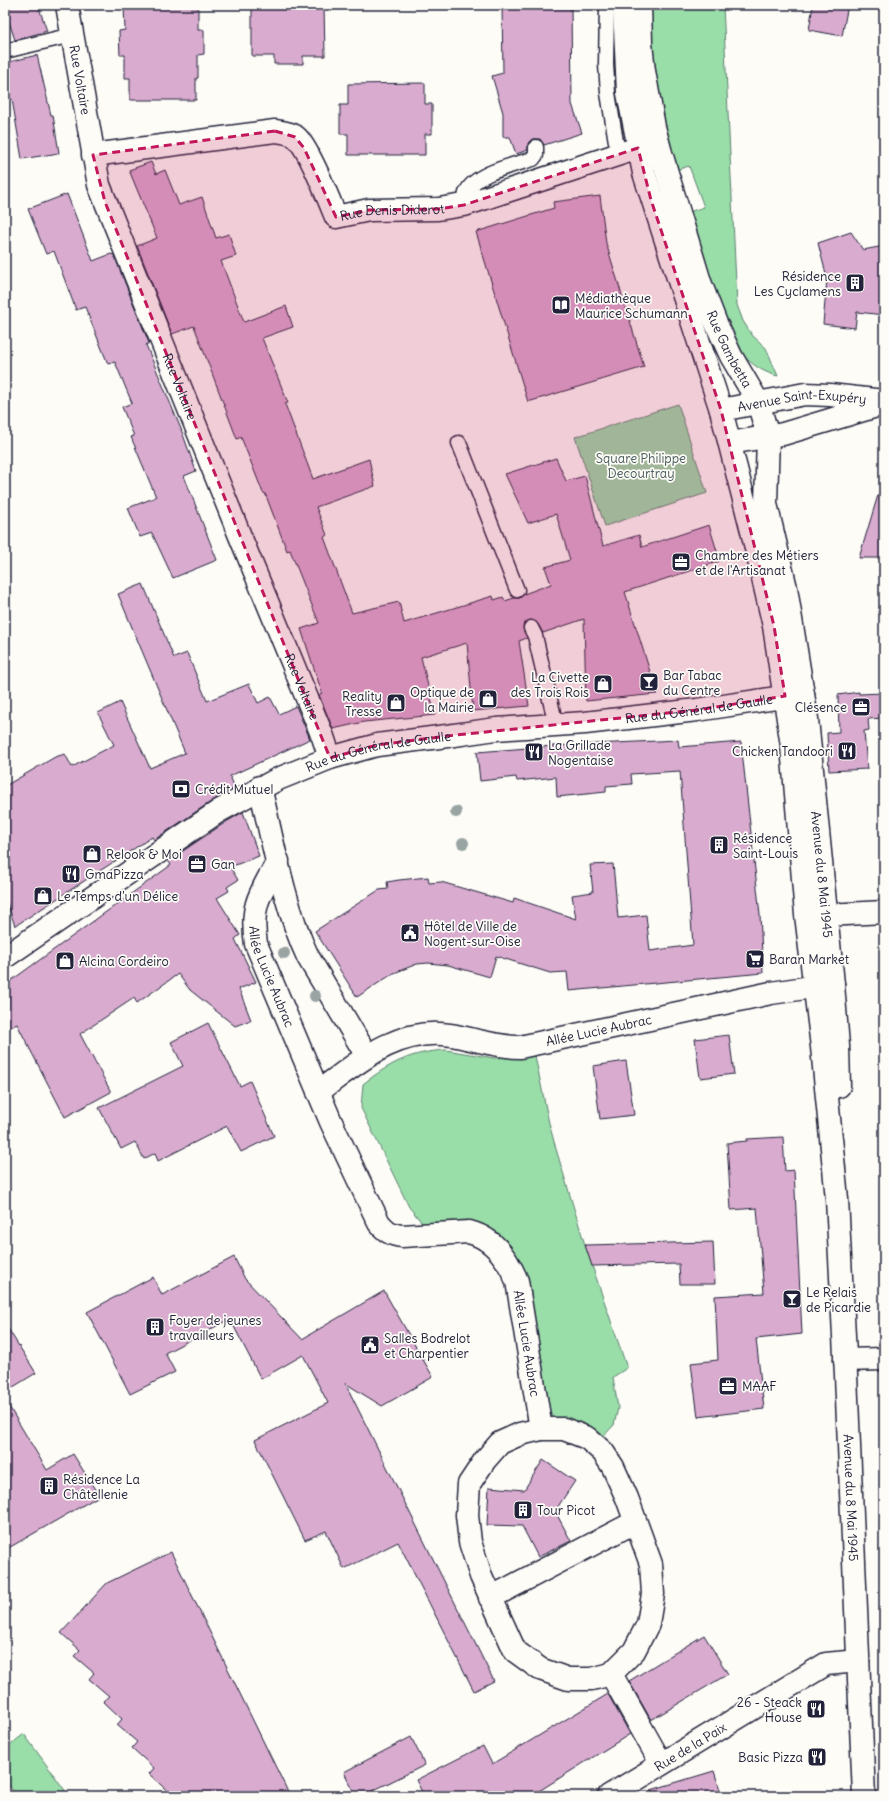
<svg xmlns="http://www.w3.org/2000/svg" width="889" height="1801" viewBox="0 0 889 1801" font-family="Delius,sans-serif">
	<rect width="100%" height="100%" fill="#fdfcf7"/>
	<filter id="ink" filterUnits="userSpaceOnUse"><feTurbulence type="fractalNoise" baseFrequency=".025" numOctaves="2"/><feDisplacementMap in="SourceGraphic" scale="8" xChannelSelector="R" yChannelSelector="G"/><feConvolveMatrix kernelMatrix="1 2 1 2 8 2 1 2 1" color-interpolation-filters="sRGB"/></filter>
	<g filter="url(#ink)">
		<path fill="#99dda8" stroke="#5e8072" d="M648,5h75l14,300 6,16 9,14 14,13 12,28c-12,-3 -23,-9 -32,-18 -29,-28 -45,-106 -57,-146l15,-5 -15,-41 -13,4 -11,-36 -11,-56z
			M678,404l29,89 -102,33 -30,-89z
			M446,1050l48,8 41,-2 14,67 7,26 29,96 42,123 -14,9 5,31 -4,17 -19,20 -54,-16 -24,-148 -20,-33 -65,-13 -23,-28 -48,-99 2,-24c27,-21 48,-32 83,-34z
			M24,1734l45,62h-52l-12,-16v-31z"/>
		<path fill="#d8abcf" stroke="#22223b" d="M5,5h33l9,26 -32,9 -10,-30z
			M129,5h69v25h6v24l-6,1v23h-2v22h-66v-22h-5v-23h-5l-1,-24 6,-1 -1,-22 5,-1z
			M252,5h72l1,51h-22v8h-29v-8h-22z
			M502,5h69l1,99 10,29 -38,12 -4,-6h-8l-4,4v7l-12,4 -6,-17h-7v-24l-11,-37 11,-3z
			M813,5h35l-6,31 -33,-6z
			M37,55l14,60h2l6,38 -37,6 -10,-60 -7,2v-38z
			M425,83v21h7v30h-7v21h-77v-21h-8v-29h8v-21z
			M151,162l5,12 9,-4 14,35 23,-8 14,41 13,-4 7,22 -15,5 23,61 42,-16 7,21 -31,11 26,65 -3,1 28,75 56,-20 6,27 -59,21 11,28 -3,2 28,76 47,-11 5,21 89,-27 1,4 9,-3 2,4 9,-3h6l4,-4 27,-10 -6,-17 25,-7 -14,-46 -28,9 -23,-49 51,-16 10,23 19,-5 18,70 36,-11 3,12 67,-22 11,36 -95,31 32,102 -71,7 -2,-82 -41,14 -5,-9 -7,-4 -7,3 -1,4 4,11 -8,3 10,65 -56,5 -6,-68 -46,14 14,58 -71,7 -31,7 -14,-34 3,-2 -21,-64 18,-6 -29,-73 -3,1 -22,-58h-2l-22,-56 -4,2 -43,-113 -22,8 -35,-88 20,-8 -28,-68z
			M67,194l26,67 18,-7 3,1 35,88 -3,2 35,84 15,42 -12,5 33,84 -44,18 -21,-45 -12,4 -12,-29 28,-11 -25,-60 3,-1 -12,-29 10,-4 -17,-41 -7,2 -23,-57 -9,3 -22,-59 -8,3 -18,-45z
			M600,196l6,47 38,124 -116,35 -52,-170 78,-24 -1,-6z
			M851,232l12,18 21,-4v69l-27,-3 -2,16 -32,-4 4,-46 -9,-35z
			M878,495l6,1v62h-25z
			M143,584l31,74 13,-5 20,48 42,-17 9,19 12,-6 9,17 17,-8 14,33 -80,37 5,12 -23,13 -58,39 -2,-3 -137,89 -10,-29v-111l50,-29 10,-3 7,13 42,-22 -16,-32 22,-11 30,66 35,-15 -67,-159z
			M859,692v2l25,-1v25l-16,1 1,11 -5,1 3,38 -38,2 -2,-38 12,-1 -1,-37z
			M678,740l1,7 62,-5 19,173 3,58 -194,18 -2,-19 -17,1 -54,-17 -6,21 -42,-12 -20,-2 -11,1 -23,9 -37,24 -42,-66 64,-41 9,-1 -1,-7 12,-2 29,-3 1,6 12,-1 72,21 1,-5 62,21 -4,-24 21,-3 -3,-27 23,-1 5,54 28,-3 4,36 43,-6 -13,-174 -49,3 1,10 -26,2v6l-49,5 -1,-20 -39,4 -1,-4 -36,4 -3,-29 76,-6z
			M243,812l16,44 -29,11 8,13 -11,7 2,4 -12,7 23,37 -5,4 21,43 -17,7 12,31 -16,6 -45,-36 -12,-16 -41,29 -3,-5 -54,36 31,58 -46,25 -48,-93 -12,6v-45l166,-120 -3,-4 58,-39z
			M208,1023l32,63 10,-5 24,55 -33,16 -14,-26 -69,35 -3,-8 -11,6 -9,-17 -14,7 -22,-41 84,-42 -12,-24z
			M729,1035l5,39 -34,4 -5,-39z
			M626,1061l8,54 -34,4 -7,-53z
			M783,1137l2,34 9,-1 8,164 -46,5 8,70 -66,8 -7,-54 27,-3 -3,-64 49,-3 -7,-85 -26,2 -4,-67 20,-2v-2z
			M713,1242l2,42h-35l-1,-20 -87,2 -7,-21z
			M234,1257l11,22 57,60 82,-48 49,86 -51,29 -37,-23 149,298 -20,10 -76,-149 -54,27 -18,-38 -21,9 -50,-100 73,-37 -25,-48 -42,24 -31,-60 -65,34 10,19 -45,22 -43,-82 66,-35 9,18z
			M5,1324l31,49 -31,19z
			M5,1400l42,70 26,-16 26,42 -94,54z
			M543,1460l32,21 -20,30 16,30 -33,16 -16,-31 -35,-1 2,-38 35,3z
			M171,1552l31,64 88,180h-117l-24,-22 5,-6 -22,-20 5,-6 -20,-17 5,-6 -19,-18 6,-5 -20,-17 5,-6 -20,-17 6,-6 -19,-17 46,-50z
			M704,1635l24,39 -77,46 -22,-39z
			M608,1694l22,40 -99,62h-107l-8,-16 67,-34 9,18z
			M411,1737l14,28 -63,31h-6l-12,-24z
			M714,1771l8,25h-71v-6z"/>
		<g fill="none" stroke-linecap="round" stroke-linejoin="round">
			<defs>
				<path id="lane" d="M607,5l-1,60 2,28 10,61
					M5,51l67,-16
					M464,205c1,-3 1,-8 2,-12 8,-20 48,-28 67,-34l3,-4v-8
					M459,443l58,147
					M531,628l4,8 21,89"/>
				<g id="street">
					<path id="s1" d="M67,5l32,180 141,351 83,201 7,21"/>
					<path id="s2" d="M93,155l182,-24c7,1 16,2 21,6 12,10 33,63 40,80l33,-7 69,-1 26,-4 174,-57"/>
					<path d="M260,787c13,55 24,119 48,170l59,99"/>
					<path id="s3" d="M278,861c-18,33 -28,44 -22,83l75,178 48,101c7,8 12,12 23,13l67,-4c24,6 39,27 48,49l24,148"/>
					<path d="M827,915l57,-3"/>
					<path id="s4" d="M5,957l214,-146 59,-32 52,-21 47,-13 70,-9 49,-7 89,-6 112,-13 106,-16"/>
					<path id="s5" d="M318,1092c39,-29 80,-66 133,-57 23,4 45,12 69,12l251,-54 62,-9"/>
					<path d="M845,1360l39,-1"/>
					<path d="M541,1429h23l23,9 16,14 10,15 14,31 24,66 2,30 -5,30 -14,27 -23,23 -19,5h-24l-28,-10 -25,-18 -34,-75 -11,-34 -3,-27 2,-31 16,-24 15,-17 20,-9z"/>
					<path d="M490,1598l145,-76"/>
					<path d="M611,1674l50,89"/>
					<path id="s6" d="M609,1796l217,-132 32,-3"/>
				</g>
				<g id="secondary">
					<path id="s7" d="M624,5l4,88 16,80 77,237 31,121 22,95 18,120 14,169 16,132 15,152 9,176 18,421"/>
					<path id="s8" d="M640,5l1,39 3,27 10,56 7,26 39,129 15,39 16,35 27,46 10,34 -2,68 20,84 21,131 26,265 5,62 1,40"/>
					<path id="s9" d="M721,410l84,-16 25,1 54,6"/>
					<path d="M730,443l53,-9 97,-29"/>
				</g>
			</defs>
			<use href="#lane" stroke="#22223b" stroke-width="17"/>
			<use href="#street" stroke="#22223b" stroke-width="25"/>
			<use href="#secondary" stroke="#22223b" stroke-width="25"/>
			<use href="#lane" stroke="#fdfcf7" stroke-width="14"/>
			<use href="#street" stroke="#fdfcf7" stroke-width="22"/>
			<use href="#secondary" stroke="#fdfcf7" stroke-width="22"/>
		</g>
		<g fill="#98a3a2">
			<circle cx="456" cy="812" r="6"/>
			<circle cx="463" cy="843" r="6"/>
			<circle cx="284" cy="953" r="6"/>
			<circle cx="315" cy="996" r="6"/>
		</g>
	</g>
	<path fill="#c2185b" fill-opacity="0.2" stroke="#c2185b" stroke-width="3" stroke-dasharray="8 5" stroke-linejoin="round" d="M275,131l20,6 9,11 32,69 33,-7 69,-1 26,-4 174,-57 13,52 70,210 53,216 11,70 -88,14 -250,26 -70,9 -47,13 -225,-556 -12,-47z"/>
	<defs>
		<symbol id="building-square" viewBox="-11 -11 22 22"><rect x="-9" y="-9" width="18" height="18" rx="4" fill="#22223b" stroke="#fdfcf7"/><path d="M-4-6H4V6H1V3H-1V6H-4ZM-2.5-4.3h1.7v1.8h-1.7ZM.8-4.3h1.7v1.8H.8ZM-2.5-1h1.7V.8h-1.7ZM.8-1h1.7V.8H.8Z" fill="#fff"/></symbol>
		<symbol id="library-square" viewBox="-11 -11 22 22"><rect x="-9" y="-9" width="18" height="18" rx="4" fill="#22223b" stroke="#fdfcf7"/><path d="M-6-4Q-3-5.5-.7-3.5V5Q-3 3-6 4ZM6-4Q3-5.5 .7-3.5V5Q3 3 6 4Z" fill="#fff"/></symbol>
		<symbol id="office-square" viewBox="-11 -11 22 22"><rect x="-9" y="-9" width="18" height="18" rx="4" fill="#22223b" stroke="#fdfcf7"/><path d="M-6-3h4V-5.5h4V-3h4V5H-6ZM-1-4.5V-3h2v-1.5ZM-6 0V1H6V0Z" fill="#fff"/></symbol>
		<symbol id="bar-square" viewBox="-11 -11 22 22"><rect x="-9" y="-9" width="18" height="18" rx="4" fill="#22223b" stroke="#fdfcf7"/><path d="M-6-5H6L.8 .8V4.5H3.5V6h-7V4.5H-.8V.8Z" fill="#fff"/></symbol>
		<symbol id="shop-square" viewBox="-11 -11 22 22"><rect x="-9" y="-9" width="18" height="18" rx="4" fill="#22223b" stroke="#fdfcf7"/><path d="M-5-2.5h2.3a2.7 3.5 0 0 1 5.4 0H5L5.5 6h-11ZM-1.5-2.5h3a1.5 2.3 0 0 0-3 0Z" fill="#fff"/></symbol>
		<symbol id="restaurant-square" viewBox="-11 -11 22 22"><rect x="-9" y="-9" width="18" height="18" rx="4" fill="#22223b" stroke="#fdfcf7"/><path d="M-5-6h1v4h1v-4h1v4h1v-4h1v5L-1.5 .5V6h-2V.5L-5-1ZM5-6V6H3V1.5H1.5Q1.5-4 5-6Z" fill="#fff"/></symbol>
		<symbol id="bank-square" viewBox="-11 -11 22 22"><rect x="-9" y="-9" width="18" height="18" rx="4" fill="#22223b" stroke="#fdfcf7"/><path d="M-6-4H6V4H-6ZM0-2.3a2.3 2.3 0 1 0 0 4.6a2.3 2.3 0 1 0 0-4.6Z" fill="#fff"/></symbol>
		<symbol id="civic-square" viewBox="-11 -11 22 22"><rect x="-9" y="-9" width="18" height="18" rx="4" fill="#22223b" stroke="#fdfcf7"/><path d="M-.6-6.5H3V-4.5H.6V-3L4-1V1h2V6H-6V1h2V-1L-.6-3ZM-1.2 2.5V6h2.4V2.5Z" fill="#fff"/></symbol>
		<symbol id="supermarket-square" viewBox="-11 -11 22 22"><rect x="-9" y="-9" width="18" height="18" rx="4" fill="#22223b" stroke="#fdfcf7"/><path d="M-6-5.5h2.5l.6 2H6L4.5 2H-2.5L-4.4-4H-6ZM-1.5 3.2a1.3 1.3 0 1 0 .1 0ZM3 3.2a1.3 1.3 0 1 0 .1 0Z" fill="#fff"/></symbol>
	</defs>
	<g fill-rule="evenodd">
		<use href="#building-square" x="844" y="272" width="22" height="22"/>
		<use href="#library-square" x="550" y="294" width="22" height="22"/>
		<use href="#office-square" x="670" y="551" width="22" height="22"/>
		<use href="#bar-square" x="638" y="671" width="22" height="22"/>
		<use href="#shop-square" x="592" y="673" width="22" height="22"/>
		<use href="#shop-square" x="477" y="688" width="22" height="22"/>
		<use href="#shop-square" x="385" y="692" width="22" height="22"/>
		<use href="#office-square" x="850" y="696" width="22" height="22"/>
		<use href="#restaurant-square" x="836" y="740" width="22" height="22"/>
		<use href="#restaurant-square" x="523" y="741" width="22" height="22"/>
		<use href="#bank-square" x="170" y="778" width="22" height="22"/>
		<use href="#building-square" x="708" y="834" width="22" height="22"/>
		<use href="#shop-square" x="81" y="843" width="22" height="22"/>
		<use href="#office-square" x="186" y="853" width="22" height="22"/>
		<use href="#restaurant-square" x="60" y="863" width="22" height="22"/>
		<use href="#shop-square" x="32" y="885" width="22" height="22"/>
		<use href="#civic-square" x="399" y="922" width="22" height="22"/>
		<use href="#supermarket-square" x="744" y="948" width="22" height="22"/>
		<use href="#shop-square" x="54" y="950" width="22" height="22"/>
		<use href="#bar-square" x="781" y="1288" width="22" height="22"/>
		<use href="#building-square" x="144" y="1316" width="22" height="22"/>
		<use href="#civic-square" x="359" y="1334" width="22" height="22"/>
		<use href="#office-square" x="717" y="1375" width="22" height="22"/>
		<use href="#building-square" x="38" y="1475" width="22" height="22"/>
		<use href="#building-square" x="512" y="1499" width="22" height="22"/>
		<use href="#restaurant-square" x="805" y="1698" width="22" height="22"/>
		<use href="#restaurant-square" x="806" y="1746" width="22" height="22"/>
	</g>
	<g text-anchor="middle" stroke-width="3.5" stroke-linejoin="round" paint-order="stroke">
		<g font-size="13" fill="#22223b" stroke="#fdfcf7">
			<text dy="5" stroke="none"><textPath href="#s1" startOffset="76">Rue Voltaire</textPath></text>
			<text dy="5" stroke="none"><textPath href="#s2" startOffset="352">Rue Denis Diderot</textPath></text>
			<text dy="5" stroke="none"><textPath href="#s8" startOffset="358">Rue Gambetta</textPath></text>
			<text dy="5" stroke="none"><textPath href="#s1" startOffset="400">Rue Voltaire</textPath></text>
			<text dy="5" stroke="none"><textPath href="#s9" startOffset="82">Avenue Saint-Exupéry</textPath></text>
			<text dy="5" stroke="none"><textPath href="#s1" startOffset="724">Rue Voltaire</textPath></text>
			<text dy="5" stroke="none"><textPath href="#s4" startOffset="755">Rue du Général de Gaulle</textPath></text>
			<text dy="5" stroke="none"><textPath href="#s4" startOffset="431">Rue du Général de Gaulle</textPath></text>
			<text dy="5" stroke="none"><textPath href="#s8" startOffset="897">Avenue du 8 Mai 1945</textPath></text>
			<text dy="5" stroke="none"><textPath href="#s3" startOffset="124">Allée Lucie Aubrac</textPath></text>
			<text dy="5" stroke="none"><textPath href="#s5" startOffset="300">Allée Lucie Aubrac</textPath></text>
			<text dy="5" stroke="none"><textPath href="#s3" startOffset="622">Allée Lucie Aubrac</textPath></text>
			<text dy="5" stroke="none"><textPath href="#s7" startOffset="1517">Avenue du 8 Mai 1945</textPath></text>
			<text dy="5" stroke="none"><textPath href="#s6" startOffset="95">Rue de la Paix</textPath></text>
		</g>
		<g font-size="13" fill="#22223b" stroke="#fdfcf7" text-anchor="start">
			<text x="841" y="281" text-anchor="end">Résidence<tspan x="841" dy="15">Les Cyclamens</tspan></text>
			<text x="575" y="303">Médiathèque<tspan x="575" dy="15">Maurice Schumann</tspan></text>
			<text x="695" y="560">Chambre des Métiers<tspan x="695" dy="15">et de l'Artisanat</tspan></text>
			<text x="663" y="680">Bar Tabac<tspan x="663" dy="15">du Centre</tspan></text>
			<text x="589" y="682" text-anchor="end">La Civette<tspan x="589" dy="15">des Trois Rois</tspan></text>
			<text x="474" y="697" text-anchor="end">Optique de<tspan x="474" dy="15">la Mairie</tspan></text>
			<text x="382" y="701" text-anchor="end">Reality<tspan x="382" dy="15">Tresse</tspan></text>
			<text x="847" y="712" text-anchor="end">Clésence</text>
			<text x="548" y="750">La Grillade<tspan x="548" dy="15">Nogentaise</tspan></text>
			<text x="833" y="756" text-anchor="end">Chicken Tandoori</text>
			<text x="195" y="794">Crédit Mutuel</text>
			<text x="733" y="843">Résidence<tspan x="733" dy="15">Saint-Louis</tspan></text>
			<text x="106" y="859">Relook &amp; Moi</text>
			<text x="211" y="869">Gan</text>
			<text x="85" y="879">GmaPizza</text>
			<text x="57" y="901">Le Temps d'un Délice</text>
			<text x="424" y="931">Hôtel de Ville de<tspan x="424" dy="15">Nogent-sur-Oise</tspan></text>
			<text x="769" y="964">Baran Market</text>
			<text x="79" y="966">Alcina Cordeiro</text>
			<text x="806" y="1297">Le Relais<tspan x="806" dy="15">de Picardie</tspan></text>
			<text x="169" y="1325">Foyer de jeunes<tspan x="169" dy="15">travailleurs</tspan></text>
			<text x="384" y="1343">Salles Bodrelot<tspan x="384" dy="15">et Charpentier</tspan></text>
			<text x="742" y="1391">MAAF</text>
			<text x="63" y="1484">Résidence La<tspan x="63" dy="15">Châtellenie</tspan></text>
			<text x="537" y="1515">Tour Picot</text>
			<text x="802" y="1707" text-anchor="end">26 - Steack<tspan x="802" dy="15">House</tspan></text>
			<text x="803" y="1762" text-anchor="end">Basic Pizza</text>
		</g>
		<g font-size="13" fill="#465a5c" stroke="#fdfcf7">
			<text x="641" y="463">Square Philippe<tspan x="641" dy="15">Decourtray</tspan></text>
		</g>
	</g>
	<rect width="889" height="1801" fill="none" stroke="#fdfcf7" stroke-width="20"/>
	<rect x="10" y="10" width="869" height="1781" fill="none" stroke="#22223b" stroke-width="1.5" filter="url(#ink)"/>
</svg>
